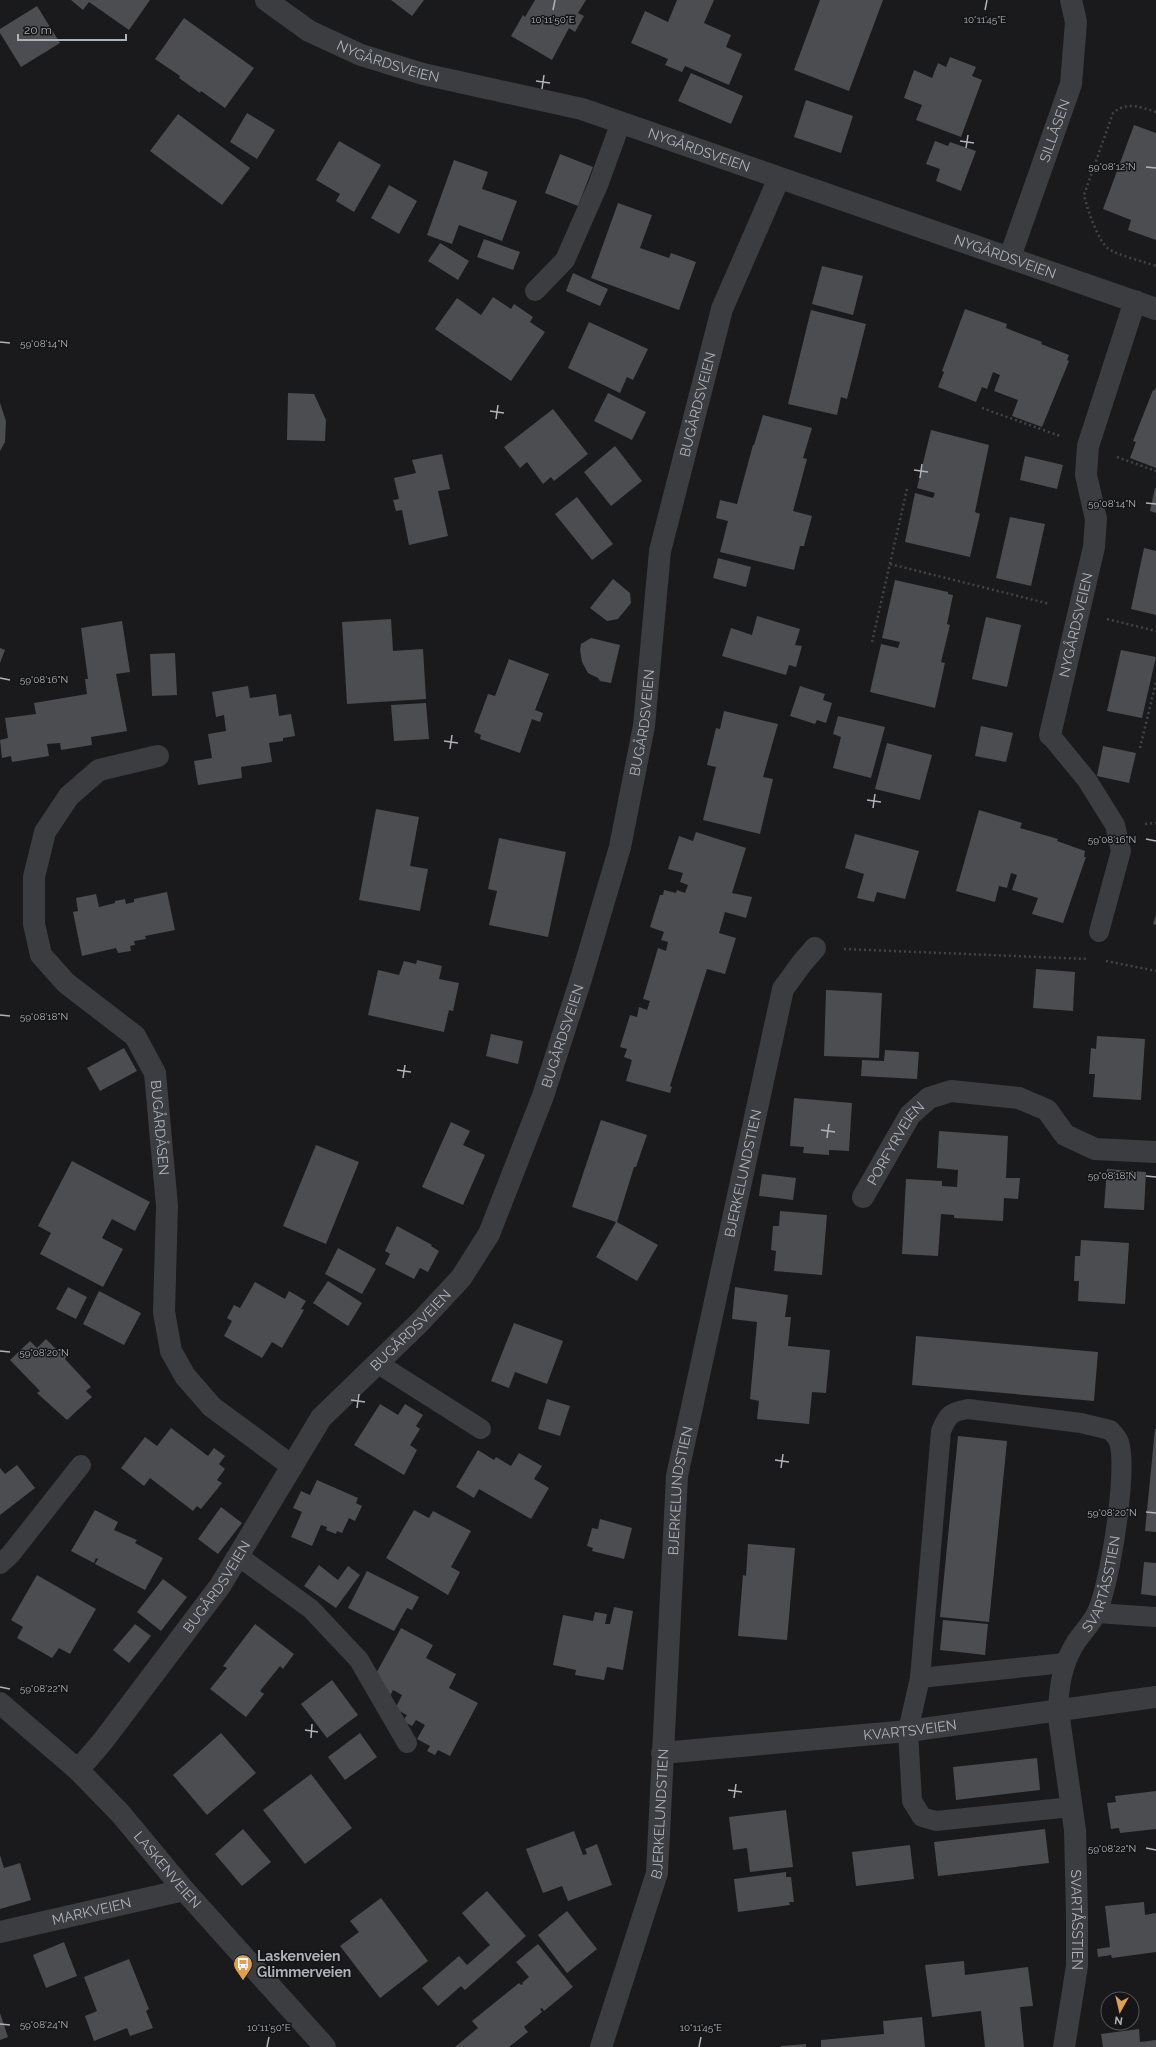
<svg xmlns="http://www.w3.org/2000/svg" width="1156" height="2047" viewBox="0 0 1156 2047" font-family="Raleway,sans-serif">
	<rect width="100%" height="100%" fill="#1a1a1c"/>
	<path fill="#4c4d51" d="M71,0h79l-21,30 -40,-28 -6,8z
		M391,0h33l-12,16z
		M535,0h51l-8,13 6,3 -9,16 -6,-4 -17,32 -41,-24 12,-21 2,2z
		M677,0h37l-10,23 27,12 -5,12 16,7 -13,31 -44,-19 -3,6 -17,-7 3,-6 -37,-16 14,-32 23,11z
		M820,0h63l-34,91 -55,-21z
		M37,6l23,37 -39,24 -21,-34v-4z
		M184,18l70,50 -29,40 -24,-17 -1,2 -21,-15 1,-2 -25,-17z
		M950,57l26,10 -4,9 10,4 -21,57 -45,-17 6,-15 -18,-7 10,-28 18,8 6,-15 8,4z
		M691,73l52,23 -12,28 -53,-23z
		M806,100l47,16 -12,37 -47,-16z
		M247,113l28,17 -18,29 -27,-17z
		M178,114l72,54 -28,37 -72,-54z
		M1134,125l22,8v107l-28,-10 3,-10 -28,-11z
		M339,141l42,24 -27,47 -18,-11 4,-7 -24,-14z
		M935,141l13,5 2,-4 26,9 -15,40 -25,-10 4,-12 -14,-5z
		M560,154l33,13 -15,39 -33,-13z
		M454,160l34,12 -6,17 35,12 -15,40 -43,-16 -7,19 -25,-9z
		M389,185l28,16 -18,33 -28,-16z
		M618,203l34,12 -12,33 29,10 2,-5 25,9 -17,48 -88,-32z
		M484,239l36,13 -7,18 -36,-13z
		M440,243l29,18 -11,19 -30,-19z
		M822,266l41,10 -10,39 -41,-11z
		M573,273l35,16 -8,17 -34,-15z
		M493,297l18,12 3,-5 19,13 -3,5 15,10 -34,49 -76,-52 22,-31 24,17z
		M965,309l42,15 -1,4 36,14 -1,2 28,11 -2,5 2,1 -27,66 -30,-11 6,-16 -24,-9 6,-16 -7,-3 -6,17 -5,-2 -6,15 -38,-15 6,-15 -2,-1z
		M811,310l55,14 -19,75 -6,-2 -4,18 -49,-11z
		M589,322l59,27 -15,31 -6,-3 -7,16 -52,-25z
		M1156,387v81l-26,-10 6,-16 -3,-1 20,-51 1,1z
		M288,393l26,1 12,26 -1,21 -38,-1z
		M608,393l38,19 -14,28 -38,-19z
		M0,403l6,18 -1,21 -5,9z
		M553,409l35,45 -34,27 -3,-4 -8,7 -16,-22 -7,6 -16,-21z
		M763,415l49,13 -9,30 4,1 -14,52 19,5 -8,30h-4l-6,24 -74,-18 8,-31 -12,-3 4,-18 17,4 16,-59h1z
		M931,430l58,15 -14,67 5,2 -10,43 -65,-15 10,-49 18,5 2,-5 -18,-5z
		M615,446l27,35 -31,25 -27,-34z
		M442,454l8,35 -12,2 10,45 -39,9 -7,-35 -6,1 -3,-11 6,-1 -5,-21 22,-5 -4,-13z
		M1025,456l38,9 -6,24 -37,-9z
		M1155,488h1v25l-6,-2z
		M577,497l36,47 -21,16 -37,-46z
		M1010,517l35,7 -14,62 -35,-8z
		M1144,548l12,3v64l-25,-6z
		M718,558l33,9 -5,20 -33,-9z
		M613,579l17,14 1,10 -13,16 -11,2 -17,-13z
		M895,580l53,12v2l5,1 -6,29 3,1 -9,37 4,1 -10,45 -65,-16 11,-48 17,4 2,-6 -18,-4z
		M757,616l43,13 -5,16 7,1 -6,21 -7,-2 -3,10 -64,-19 9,-28 21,7z
		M986,617l35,8 -14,62 -35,-8z
		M391,619l2,32 30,-2 3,50 -79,5 -5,-82z
		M122,621l8,51 -14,2 11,57 -36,6 1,8 -31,5 -1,-7 -13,1 2,12 -37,6 -1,-6 -9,2 -2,-18 8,-2 -3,-20 31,-4 -2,-11 53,-9 -2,-15h3l-7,-51z
		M591,638l29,7 -9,38 -11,-2 -2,-3 -10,-5 -6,-11 -2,-12 1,-6z
		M0,648l5,2 -5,13z
		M1121,650l35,7 -14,61 -35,-7z
		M175,653l2,42 -25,1 -2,-42z
		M509,659l40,15 -14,36 8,3 -3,9 -8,-3 -12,34 -40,-14 1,-4 -7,-3 14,-38 7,2z
		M248,686l2,12 26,-4 3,22 12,-2 4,22 -12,2v3l-14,2 3,19 -31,5 1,11 -44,7 -4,-24 18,-3 -4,-24 18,-3 -2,-16 -8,2 -4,-25z
		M800,686l25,8 -2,6 9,3 -6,20 -9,-3 -2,4 -25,-8z
		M426,703l3,36 -35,2 -3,-36z
		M724,711l54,13 -15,53 10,2 -13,55 -57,-14 13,-53 -9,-2 9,-37 4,1z
		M838,716l47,11 -14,51 -38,-10 8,-31 -8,-3z
		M981,726l32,7 -7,29 -31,-6z
		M887,743l45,12 -12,45 -45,-11z
		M1103,746l33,7 -7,30 -32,-7z
		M376,809l43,8 -9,49 18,3 -8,42 -61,-11z
		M979,810l43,13 -2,5 38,11 -1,2 28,10 -1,6h2l-23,66 -31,-9 6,-16 -26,-8 5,-15 -6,-2 -4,15 -8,-2 -4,16 -39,-11z
		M696,832l50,16 -14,45 20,4 -6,21 -21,-6 -6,21 17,5 -11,36 -18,-5 -37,117 2,1 -2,6 -44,-12 6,-21 -8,-3 3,-8 -7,-2 10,-32 7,2 2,-10 8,3 3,-9 -7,-2 15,-51 8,3 2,-9 -7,-2 3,-8 -14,-5 10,-32h3l1,-5 12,3 1,-3 8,3 3,-8 -8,-3 3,-9 -15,-4 11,-33 14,5z
		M855,834l64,17 -14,48 -28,-7 -3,10 -17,-4 7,-24 -19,-6z
		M499,838l67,14 -18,85 -59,-12 8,-34 -9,-2z
		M167,892l8,38 -30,6 1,3 -12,2 1,4 -5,1 1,5 -13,2 -2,-5 -34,8 -9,-44 5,-1 -2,-13 20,-4 3,13 16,-4v-2l10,-2 1,5 8,-2v-3z
		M1156,915v10l-3,-1z
		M417,960l25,6 -3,13 20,4 -6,28 -4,-1 -5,22 -76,-17 10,-45 21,5 5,-14 12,3z
		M1036,969l39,3 -2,39 -40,-3z
		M826,990l56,3 -3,65 -55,-2z
		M491,1034l32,7 -5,23 -32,-8z
		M1097,1036l48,3 -4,61 -48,-3 2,-23h-6l2,-26 5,1z
		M124,1048l13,23 -37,20 -13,-23z
		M885,1050l34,2 -2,27 -56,-3 1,-16 22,1z
		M794,1098l58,5 -3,48 -20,-1v5l-26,-2 1,-6 -14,-1z
		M601,1120l46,15 -11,32h-2l-17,55 41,23 -21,36 -41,-24 20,-35 -44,-15z
		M451,1122l19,9 -7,14 22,10 -22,50 -41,-18z
		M939,1131l69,5 -2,42h14l-2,21 -14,-1 -1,23 -49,-3v-3l-13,-1 -3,42 -36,-2 4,-75 36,2v5l15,1 1,-17 -21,-2z
		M316,1145l43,17 -33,82 -43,-18z
		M72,1161l78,41 -15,29 -23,-12 -10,19 21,11 -20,38 -63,-33 11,-21 -13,-7z
		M1107,1169l39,3 -2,38 -40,-2z
		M762,1174l34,4 -3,22 -34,-4z
		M780,1211l47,4 -5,60 -48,-4 2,-20 -5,-1 2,-24h6z
		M397,1226l35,19 -1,1 8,5 -11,21 -8,-4 -6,11 -29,-15 5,-10 -5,-3z
		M1081,1240l48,3 -4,61 -47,-3 1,-20h-5l1,-25h5z
		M338,1248l38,21 -14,25 -37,-20z
		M328,1281l34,22 -14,23 -35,-23z
		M255,1282l30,17 4,-8 17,10 -5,8 3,1 -22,38 -10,-6 -10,16 -38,-22 8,-15 -5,-3 7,-13 6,3z
		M68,1287l19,10 -11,22 -20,-10z
		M735,1287l53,8 -3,22h6l-3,29 42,4 -4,43 -14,-1 -3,32 -52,-5 2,-18 -9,-2 7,-77 -25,-3z
		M99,1291l42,22 -17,32 -41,-21z
		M514,1323l49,18 -16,43 -32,-12 -6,16 -18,-7z
		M916,1336l182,16 -4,49 -182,-16z
		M46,1339l12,12 3,-3 7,7 -3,4 26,28 -5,4 6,6 -25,23 -30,-27 3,-2 -30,-31 20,-19 7,7z
		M547,1399l23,7 -10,30 -22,-7z
		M380,1404l18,11 7,-11 18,11 -7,11 4,3 -10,16 7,5 -13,25 -50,-30z
		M171,1428l37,28 6,-8 11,8 -6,8 6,5 -8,11 5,3 -21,26 -4,-3 -4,5 -43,-33 -6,8 -23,-18 24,-31 12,9z
		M1155,1429h1v103l-11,-1z
		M958,1436l49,5 -18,181 -49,-5z
		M478,1450l16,10 2,-3 15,9 8,-13 23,13 -8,13 15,9 -18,31 -52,-30 -5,9 -18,-11z
		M17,1465l18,23 -35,27v-47l5,6z
		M317,1480l41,18 -2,5 6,3 -7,15 -6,-3 -7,15 -5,-2 -1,3 -10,-4 1,-3 -6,-2 -9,21 -21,-9 11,-25 -9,-4 8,-17 9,4z
		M221,1507l21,16 -24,31 -20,-15z
		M95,1510l23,12 -4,8 23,10 -2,3 28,15 -18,32 -50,-26 3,-5 -2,-1 -2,5 -23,-12z
		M414,1510l15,8 4,-7 38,20 -20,36 9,5 -12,23 -62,-37z
		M600,1519l32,9 -8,31 -32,-8 1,-3 -6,-2 5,-18 6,1z
		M748,1544l47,4 -8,92 -49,-4 5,-61 3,1z
		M1144,1562l12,1v33l-15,-2z
		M319,1565l19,15 10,-14 12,9 -24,33 -32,-22z
		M367,1571l52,26 -7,13 -5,-2 -13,23 -46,-23z
		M37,1575l59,34 -26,45 -11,-6 -7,10 -35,-20 6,-11 -12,-7z
		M163,1579l24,18 -26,34 -24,-19z
		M614,1607l19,4 -10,59 -16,-3 -3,13 -29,-5 1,-5 -23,-5 10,-50 30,6 2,-9 12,2 -2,10h5z
		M943,1620l45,4 -3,31 -45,-5z
		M135,1624l16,12 -22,27 -16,-13z
		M255,1624l39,30 -11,15 -3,-3 -20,25 4,3 -18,23 -36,-28 17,-21 -4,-2z
		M401,1628l32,17 -7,13 30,16 -7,14 29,15 -28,53 -12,-6 -3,5 -8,-4 3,-5 -13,-7 8,-14 -9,-5 -4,6 -9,-5 4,-6 -12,-6 7,-14 -9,-5 -3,6 -17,-17z
		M332,1680l26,35 -31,23 -26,-34z
		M221,1733l35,40 -49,42 -34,-40z
		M360,1733l17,24 -32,23 -17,-23z
		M1037,1758l3,32 -84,10 -3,-33z
		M311,1774l41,54 -47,36 -42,-54z
		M1156,1791v38l-36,4 -1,-5 -8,1 -4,-26 9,-1 -1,-6z
		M786,1810l7,57 -43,5 -3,-24 -14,2 -4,-33z
		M243,1829l28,33 -29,24 -27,-32z
		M1045,1829l4,34 -111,13 -4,-34z
		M574,1831l9,24 4,-1 -2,-5 12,-5 15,41 -44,16 -6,-15 -19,7 -17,-44z
		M910,1845l4,34 -58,7 -4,-34z
		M0,1855l4,13 16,-5 11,37 -31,9z
		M786,1872v5h5l3,25h-5l1,3 -52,7 -4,-33z
		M487,1891l39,45 -61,54 -4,-4 -23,20 -16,-18 37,-32 8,9 23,-20 -28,-32z
		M381,1898l47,63 -48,37 -40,-52 19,-14 -9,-11z
		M1144,1902l1,13 11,-2v39l-44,6 -1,-3 -13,2 -1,-8 13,-2 -5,-41z
		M567,1911l30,38 -30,24 -29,-38z
		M64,1942l13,34 -31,12 -13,-33z
		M538,1944l35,43 -29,24 -2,-3 -2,1 2,3 -18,15 4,5 -19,15h-54l23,-19 -6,-7 47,-38 2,2 2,-1 -1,-1 7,-6 -13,-15z
		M129,1959l20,50 -3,2 7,17 -23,8 -3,-8 -33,13 -9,-25 12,-5 -13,-34z
		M964,1961l1,14 63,-8 5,39 -13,1 4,40h-39l-4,-36 -49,6 -7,-52z
		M0,2013l8,24 -8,3z
		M922,2017l3,30h-104v-7l63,-6 -1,-13z
		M1139,2029l1,13 16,-2v7h-53l-2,-13z
		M806,2044v3h-25v-1z"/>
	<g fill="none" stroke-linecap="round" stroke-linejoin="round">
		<path stroke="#414447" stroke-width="2.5" stroke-dasharray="2 3" stroke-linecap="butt" d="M1156,112c-16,-5 -29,-11 -43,1l-29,82c3,13 14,47 25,54 8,6 36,13 47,17
			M982,408l78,28
			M1117,457l39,14
			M890,564l160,40
			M1107,619l49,12
			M872,642l35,-153
			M1140,748l16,-66
			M1145,824l11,-1
			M844,949l243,10
			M1106,961l50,10"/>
		<g stroke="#3b3d40" stroke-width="20">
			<path d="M535,291l30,-31 33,-75 23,-63"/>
			<path d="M1050,735l37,45 28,45 6,26 -22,81"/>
			<path d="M377,1363l104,66"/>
			<path d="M238,1556l73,53 48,51 48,83"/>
			<path d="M0,1564l10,-9 71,-90"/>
			<path d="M1097,1613l59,4"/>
			<path d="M920,1678l145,-15"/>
			<path id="s1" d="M1058,1711c1,-25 4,-47 18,-69 7,-10 16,-19 21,-30 13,-28 31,-142 22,-170 -1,-4 -6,-9 -9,-12l-29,-7 -113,-14c-18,3 -20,6 -27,22l-21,247 -12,53 4,70 10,16 14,4 135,-14"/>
		</g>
		<g stroke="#3b3d40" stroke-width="22">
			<path id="s2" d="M266,0l43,31 52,24 62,19 159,35 574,200"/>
			<path id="s3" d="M1010,257l61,-173 5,-62 -5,-22"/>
			<path id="s4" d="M1050,735l44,-188 2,-28 -10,-44 2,-29 47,-145"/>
			<path id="s5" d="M158,756l-59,14 -30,26 -24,36 -11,45v47l7,31 25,28 69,53 20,37 12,133 -3,106 7,39 14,25 27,31 80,59"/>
			<path id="s6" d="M863,1197l47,-82 19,-17 22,-7 68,7 28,12 18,25 30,14 61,3"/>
			<path id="s7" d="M1058,1711l17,119 2,87v49l-13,81"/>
			<path id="s8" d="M662,1753l246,-22 248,-34"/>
			<path id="s9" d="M78,1770l25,-29 117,-155 101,-168 100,-97 40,-43 28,-44 54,-138 38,-117 39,-132 24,-121 16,-175 62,-242 57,-131"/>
			<path id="s10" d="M0,1932l184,-42"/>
			<path id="s11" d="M601,2047l56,-174 20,-397 106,-487 19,-26 13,-15"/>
		</g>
		<path stroke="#3b3d40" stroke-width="22" id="s12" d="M0,1703l78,67 42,43 64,77 141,157"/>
	</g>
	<path fill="none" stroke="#aeb3ba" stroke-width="1.5" d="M553,10l2,-10M985,10l2,-10M536,81l14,2M542,89l2,-14M960,141l14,2M966,148l2,-13M1146,167l10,1M0,342l10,1M490,411l14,2M496,419l2,-14M914,470l14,2M920,478l2,-14M1146,503l10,1M0,678l10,2M444,741l14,2M450,749l2,-14M867,800l14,2M873,808l2,-14M1146,839l10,2M0,1015l10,1M397,1070l14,2M403,1078l2,-13M821,1130l14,2M827,1138l2,-14M1146,1176l10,1M0,1351l10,1M351,1400l14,2M357,1408l2,-14M775,1460l14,2M781,1468l2,-14M1146,1512l10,1M0,1687l10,2M305,1730l13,2M311,1738l1,-14M728,1790l14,2M734,1798l2,-14M1146,1848l10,2M0,2024l10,1M267,2047l2,-10M699,2047l2,-10"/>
	<defs>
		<symbol id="bus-pin" viewBox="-11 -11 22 30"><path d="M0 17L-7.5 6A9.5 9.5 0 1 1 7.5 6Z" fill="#dd9f51" stroke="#151517"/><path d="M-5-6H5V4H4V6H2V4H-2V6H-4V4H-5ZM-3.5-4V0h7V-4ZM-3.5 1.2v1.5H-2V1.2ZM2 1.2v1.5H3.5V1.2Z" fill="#fff"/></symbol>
	</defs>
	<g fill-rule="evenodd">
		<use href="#bus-pin" x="232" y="1953" width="22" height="30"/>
	</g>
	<g text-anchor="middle" stroke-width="3" stroke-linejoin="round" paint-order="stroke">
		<g font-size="14" fill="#aeb3ba" stroke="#151517">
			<text dy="5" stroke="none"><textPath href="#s2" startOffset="138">NYGÅRDSVEIEN</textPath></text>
			<text dy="5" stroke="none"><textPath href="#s3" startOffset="134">SILLÅSEN</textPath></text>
			<text dy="5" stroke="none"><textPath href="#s2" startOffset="462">NYGÅRDSVEIEN</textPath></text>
			<text dy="5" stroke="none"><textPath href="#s2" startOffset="786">NYGÅRDSVEIEN</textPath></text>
			<text dy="5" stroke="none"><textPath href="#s9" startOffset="1538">BUGÅRDSVEIEN</textPath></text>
			<text dy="5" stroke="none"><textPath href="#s4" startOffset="113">NYGÅRDSVEIEN</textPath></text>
			<text dy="5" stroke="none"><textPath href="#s9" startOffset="1214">BUGÅRDSVEIEN</textPath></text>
			<text dy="5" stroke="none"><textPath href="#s9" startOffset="890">BUGÅRDSVEIEN</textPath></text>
			<text dy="5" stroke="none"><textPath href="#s5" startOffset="490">BUGÅRDÅSEN</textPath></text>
			<text dy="5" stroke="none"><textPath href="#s6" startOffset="63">PORFYRVEIEN</textPath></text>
			<text dy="5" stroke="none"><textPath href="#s11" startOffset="890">BJERKELUNDSTIEN</textPath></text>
			<text dy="5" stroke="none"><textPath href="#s9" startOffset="554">BUGÅRDSVEIEN</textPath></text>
			<text dy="5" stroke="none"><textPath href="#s11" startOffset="566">BJERKELUNDSTIEN</textPath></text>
			<text dy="5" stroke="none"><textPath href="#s1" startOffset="137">SVARTÅSSTIEN</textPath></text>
			<text dy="5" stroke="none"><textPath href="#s9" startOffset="230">BUGÅRDSVEIEN</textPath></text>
			<text dy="5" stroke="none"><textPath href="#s8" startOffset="249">KVARTSVEIEN</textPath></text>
			<text dy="5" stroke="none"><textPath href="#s11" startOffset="242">BJERKELUNDSTIEN</textPath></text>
			<text dy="5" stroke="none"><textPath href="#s12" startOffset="237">LASKENVEIEN</textPath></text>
			<text dy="5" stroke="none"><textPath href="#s10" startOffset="94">MARKVEIEN</textPath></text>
			<text dy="5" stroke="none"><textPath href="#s7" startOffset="210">SVARTÅSSTIEN</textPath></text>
		</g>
		<g font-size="14" font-weight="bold" fill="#aeb3ba" stroke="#151517" text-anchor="start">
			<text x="257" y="1961">Laskenveien<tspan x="257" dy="16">Glimmerveien</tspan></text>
		</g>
	</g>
	<g font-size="10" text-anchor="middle" fill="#aeb3ba" stroke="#151517" stroke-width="3" stroke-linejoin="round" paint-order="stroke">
		<text x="553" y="23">10°11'50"E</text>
		<text x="985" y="23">10°11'45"E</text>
		<text x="1112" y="170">59°08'12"N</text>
		<text x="44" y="347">59°08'14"N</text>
		<text x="1112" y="507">59°08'14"N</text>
		<text x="44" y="683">59°08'16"N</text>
		<text x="1112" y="843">59°08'16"N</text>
		<text x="44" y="1020">59°08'18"N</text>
		<text x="1112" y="1179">59°08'18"N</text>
		<text x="44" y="1356">59°08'20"N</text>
		<text x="1112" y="1516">59°08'20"N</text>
		<text x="44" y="1692">59°08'22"N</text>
		<text x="1112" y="1852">59°08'22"N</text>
		<text x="44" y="2028">59°08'24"N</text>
		<text x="269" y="2031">10°11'50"E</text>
		<text x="701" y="2031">10°11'45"E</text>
	</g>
	<g transform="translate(1120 2011) rotate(188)"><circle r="19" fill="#151517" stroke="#525458"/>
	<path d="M0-3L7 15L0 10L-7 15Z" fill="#dd9f51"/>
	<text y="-6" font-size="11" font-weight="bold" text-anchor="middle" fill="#aeb3ba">N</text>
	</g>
	<path d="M18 34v6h108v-6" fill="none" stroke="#aeb3ba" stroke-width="2"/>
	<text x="24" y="34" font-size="12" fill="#aeb3ba" stroke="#151517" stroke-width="3" paint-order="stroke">20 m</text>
</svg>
